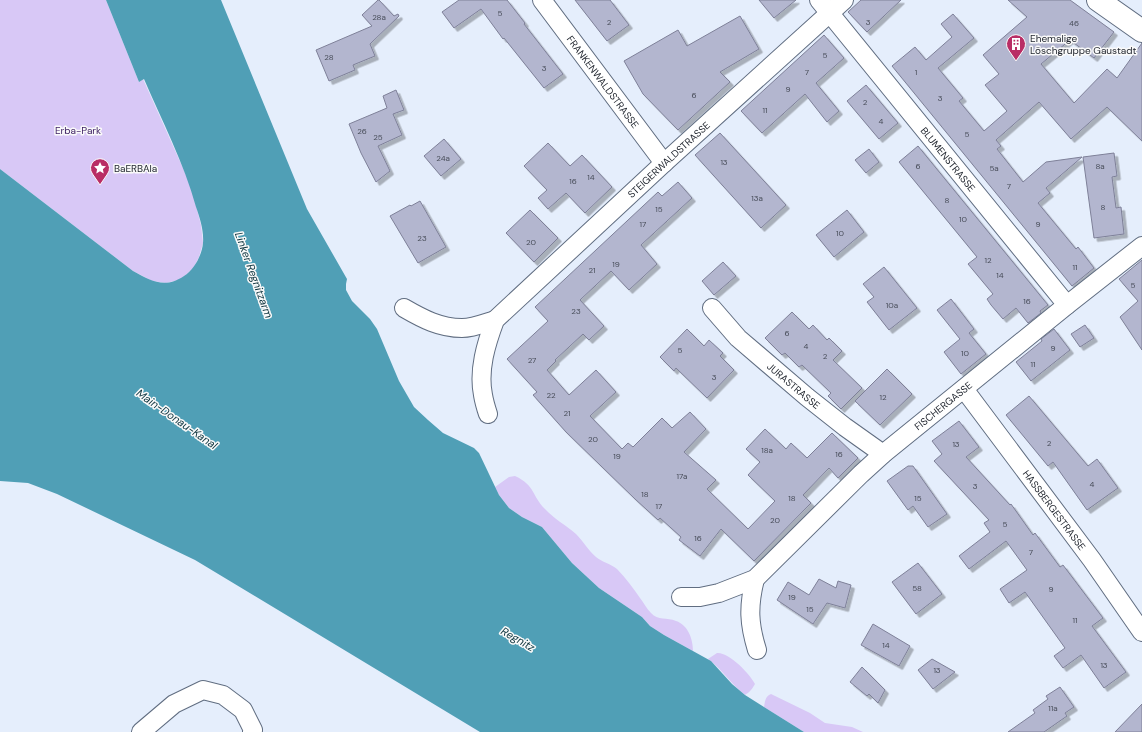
<svg xmlns="http://www.w3.org/2000/svg" width="1142" height="732" viewBox="0 0 1142 732" font-family="'DM Sans',sans-serif">
	<defs>
		<filter id="shadow"><feDropShadow dx="3.5" dy="3.5" stdDeviation="0" flood-color="#0004"/></filter>
	</defs>
	<rect width="100%" height="100%" fill="#e5eefc"/>
	<path fill="#d8c8f6" d="M0,0h106l33,82 4,-3 48,107 10,39 2,18 -4,14 -5,10 -7,7 -8,6 -13,3 -14,-2 -19,-10 -133,-102z
		M515,476c21,10 16,19 30,33 9,10 21,16 31,25 7,7 12,16 20,23 6,5 15,7 21,12 9,9 16,19 23,29 4,5 6,10 11,15 7,8 16,4 25,8 12,4 17,18 17,30l-29,-16 -14,-9 -8,-9 -43,-29 -27,-25 -30,-36 -20,-10 -13,-9 -10,-13 -4,-8 14,-10z
		M717,653c12,-1 33,21 38,31 -3,5 -5,8 -10,11 -14,-11 -23,-26 -37,-36z
		M771,694l39,19 15,10 27,4 11,5h-59l-40,-25c1,-5 1,-11 7,-13z"/>
	<path fill="#509fb6" d="M106,0h115l86,209 40,70 -1,5v6l6,11 18,18 7,10 22,52 15,26 14,13 15,13 31,15 5,5 20,42 10,13 13,9 20,10 30,36 27,25 43,29 8,9 14,9 47,26 21,23 13,11 59,37h-324l-285,-172 -138,-66 -29,-11 -28,-2v-312l133,102c18,10 32,18 51,5 10,-6 18,-21 19,-33 1,-12 -3,-25 -7,-36 -12,-44 -34,-86 -52,-128l-5,3z"/>
	<path fill="#b3b6cf" stroke="#7e8098" filter="url(#shadow)" d="M378,0h1l15,16 4,-2 1,2 -29,28 5,12 -22,9 2,5 -26,11 -13,-31 56,-24 -10,-11z
		M459,0h48l18,23 -1,1 39,50 -19,14 -40,-50 -1,1 -22,-30 -27,19 -12,-16z
		M575,0h35l19,25 -22,16z
		M759,0h37l-22,18z
		M861,0h40l-34,32 -19,-20z
		M1008,0h62l44,32 -20,26 -24,-18 -29,24 33,39 33,-34 10,9 25,-35v98l-35,-34 -36,32 -32,-37 -43,38 5,6 -4,3 26,33 23,-20 36,-5 -36,31 4,5 -12,10 38,46 2,-2 16,21 -22,18 -180,-220 23,-19 11,13 26,-23 -11,-13 12,-10 21,24 -36,30 25,30 -4,3 25,30 23,-20 -22,-26 14,-11 -16,-19 44,-38z
		M740,16l19,33 -39,23 10,10 -52,48 -35,-36 -19,-33 54,-31 9,16z
		M824,35l20,23 -28,25 23,28 -12,11 -22,-28 -43,39 -21,-22z
		M866,85l32,38 -19,16 -32,-38z
		M396,90l8,20 -11,4 9,21 -24,11 12,25 -14,11 -15,-29 -12,-29 38,-16 -4,-12z
		M720,133l66,72 -25,23 -66,-73z
		M444,139l17,20 -20,17 -17,-20z
		M548,143l22,23 12,-11 30,32 -27,26 -19,-20 -18,16 -10,-11 9,-8 -23,-24z
		M918,146l130,159 -8,6 1,2 -13,10 -12,-15 -13,11 -12,-14 -4,-6 6,-5 -25,-30 9,-7 -78,-95z
		M869,149l10,13 -13,11 -11,-13z
		M1114,153l3,23 -5,1 4,31 5,-1 3,27 -30,4 -11,-81z
		M678,182l14,16 -51,47 16,19 -28,26 -18,-19 -31,29 24,26 -15,14 -6,-6 -28,26 1,1 -9,9 22,25 27,-25 20,22 -26,24 32,33 6,-6 5,4 29,-29 10,10 18,-16 16,17 -22,23 32,28 -9,9 41,40 27,-28 -27,-26 12,-13 -14,-13 19,-20 21,20 5,-6 16,15 25,-25 26,25 -20,20 -9,-10 -26,27 8,8 -57,58 -33,-32 -21,27 -21,-16 2,-3 -21,-19 -2,2 -23,-21 -69,-67 -33,-37 4,-3 -30,-33 41,-38 -13,-14 123,-115 4,4z
		M420,201l26,46 -28,16 -28,-47 20,-11 1,1z
		M530,210l28,28 -24,24 -28,-29z
		M847,210l17,22 -30,25 -18,-22z
		M1142,260v90l-22,-33 18,-16 -19,-22z
		M723,262l13,14 -22,19 -12,-14z
		M884,267l33,41 -28,22 -22,-28 7,-5 -11,-13z
		M951,299l23,30 -5,4 17,21 -25,20 -17,-22 16,-13 -23,-29z
		M792,312l17,17 4,-4 14,15 2,-2 13,13 -9,9 29,28 -21,21 -13,-13 3,-3 -29,-28 -3,2 -14,-14 -3,2 -17,-17z
		M1085,325l9,13 -14,9 -9,-13z
		M687,329l17,17 5,-6 14,13 -3,3 14,14 -27,28 -31,-30 -2,3 -14,-14z
		M1054,329l16,21 -39,31 -15,-19 26,-21 -1,-2z
		M887,369l25,25 -32,31 -25,-24z
		M1029,396l59,70 9,-7 21,29 -31,22 -34,-48 -5,4 -42,-51z
		M959,421l20,26 -13,10 44,48 1,-1 22,31 2,-2 25,34 3,-2 40,53 -11,8 34,46 -22,16 -23,-33 -18,13 -9,-12 11,-8 -40,-56 -16,11 -9,-14 27,-19 -21,-29 -37,28 -10,-13 31,-24 -6,-9 5,-3 -55,-59 8,-7 -10,-13z
		M908,466h5l34,48 -19,13 -15,-21 -5,4 -21,-29z
		M918,563l24,31 -26,20 -24,-32z
		M819,579l17,9 2,-7 13,4 -6,23 -18,-5 -14,21 -36,-24 11,-18 21,13z
		M873,624l37,22 -11,20 -38,-21z
		M932,659l23,13 -22,17 -15,-19z
		M862,667l23,23 -7,13 -9,-9 -2,2 -17,-14z
		M1060,687l14,20 -9,6 2,3 -23,16h-36l27,-19 -2,-3 15,-11 -2,-3z
		M1142,704v28h-27z"/>
	<g fill="none" stroke-linecap="round" stroke-linejoin="round">
		<defs>
			<g id="street">
				<path id="s1" d="M542,0l122,163"/>
				<path id="s2" d="M819,0l248,305"/>
				<path d="M404,308c19,11 36,20 58,20 11,0 23,-5 33,-8"/>
				<path id="s3" d="M712,308l26,30 69,59 38,30 38,27"/>
				<path id="s4" d="M964,389l128,171 50,72"/>
				<path id="s5" d="M488,414c-2,-6 -4,-13 -5,-19 -5,-25 3,-51 12,-75l169,-157 180,-163"/>
				<path d="M755,579c-7,28 -6,45 2,71"/>
				<path id="s6" d="M681,597h19l19,-4 36,-14 106,-105 22,-20 184,-149 75,-59"/>
				<path d="M141,732l33,-28 29,-14 20,5 20,15 10,20 -1,2"/>
			</g>
			<path id="secondary" d="M1098,0l44,31"/>
		</defs>
		<use href="#street" stroke="#606d81" stroke-width="20"/>
		<use href="#secondary" stroke="#606d81" stroke-width="24"/>
		<use href="#street" stroke="#fff" stroke-width="18"/>
		<use href="#secondary" stroke="#fff" stroke-width="22"/>
	</g>
	<defs>
		<symbol id="building-pin" viewBox="-11 -11 22 30"><path d="M0 17L-7.5 6A9.5 9.5 0 1 1 7.5 6Z" fill="#b92d65" stroke="#fafafa"/><path d="M-4-6H4V6H1V3H-1V6H-4ZM-2.5-4.3h1.7v1.8h-1.7ZM.8-4.3h1.7v1.8H.8ZM-2.5-1h1.7V.8h-1.7ZM.8-1h1.7V.8H.8Z" fill="#fff"/></symbol>
		<symbol id="sight-pin" viewBox="-11 -11 22 30"><path d="M0 17L-7.5 6A9.5 9.5 0 1 1 7.5 6Z" fill="#b92d65" stroke="#fafafa"/><path d="M0-6L1.8-2.2L6-1.7L2.9 1.2L3.7 5.4L0 3.3L-3.7 5.4L-2.9 1.2L-6-1.7L-1.8-2.2Z" fill="#fff"/></symbol>
	</defs>
	<g fill-rule="evenodd">
		<use href="#building-pin" x="1005" y="33" width="22" height="30"/>
		<use href="#sight-pin" x="89" y="157" width="22" height="30"/>
	</g>
	<g text-anchor="middle" stroke-width="3" stroke-linejoin="round" paint-order="stroke">
		<g font-size="8" fill="#474c58">
			<text x="500" y="16">5</text>
			<text x="379" y="20">28a</text>
			<text x="609" y="25">2</text>
			<text x="868" y="25">3</text>
			<text x="1074" y="26">46</text>
			<text x="825" y="58">5</text>
			<text x="329" y="60">28</text>
			<text x="544" y="71">3</text>
			<text x="807" y="75">7</text>
			<text x="916" y="75">1</text>
			<text x="788" y="92">9</text>
			<text x="694" y="98">6</text>
			<text x="940" y="101">3</text>
			<text x="865" y="105">2</text>
			<text x="765" y="113">11</text>
			<text x="881" y="124">4</text>
			<text x="362" y="134">26</text>
			<text x="967" y="137">5</text>
			<text x="378" y="140">25</text>
			<text x="443" y="161">24a</text>
			<text x="724" y="165">13</text>
			<text x="918" y="169">6</text>
			<text x="1100" y="169">8a</text>
			<text x="994" y="171">5a</text>
			<text x="591" y="180">14</text>
			<text x="573" y="184">16</text>
			<text x="1009" y="189">7</text>
			<text x="757" y="201">13a</text>
			<text x="947" y="203">8</text>
			<text x="1103" y="210">8</text>
			<text x="659" y="212">15</text>
			<text x="963" y="222">10</text>
			<text x="643" y="227">17</text>
			<text x="1038" y="227">9</text>
			<text x="840" y="236">10</text>
			<text x="422" y="241">23</text>
			<text x="531" y="245">20</text>
			<text x="988" y="263">12</text>
			<text x="616" y="267">19</text>
			<text x="1075" y="270">11</text>
			<text x="592" y="273">21</text>
			<text x="1000" y="278">14</text>
			<text x="1133" y="288">5</text>
			<text x="1027" y="304">16</text>
			<text x="892" y="308">10a</text>
			<text x="576" y="314">23</text>
			<text x="787" y="336">6</text>
			<text x="806" y="349">4</text>
			<text x="1053" y="351">9</text>
			<text x="680" y="353">5</text>
			<text x="965" y="356">10</text>
			<text x="825" y="359">2</text>
			<text x="532" y="363">27</text>
			<text x="1033" y="367">11</text>
			<text x="714" y="380">3</text>
			<text x="551" y="398">22</text>
			<text x="883" y="400">12</text>
			<text x="567" y="416">21</text>
			<text x="593" y="442">20</text>
			<text x="1049" y="446">2</text>
			<text x="956" y="447">13</text>
			<text x="767" y="453">18a</text>
			<text x="839" y="457">16</text>
			<text x="617" y="459">19</text>
			<text x="682" y="479">17a</text>
			<text x="1092" y="487">4</text>
			<text x="975" y="489">3</text>
			<text x="645" y="497">18</text>
			<text x="792" y="501">18</text>
			<text x="918" y="501">15</text>
			<text x="659" y="509">17</text>
			<text x="775" y="523">20</text>
			<text x="1005" y="527">5</text>
			<text x="698" y="541">16</text>
			<text x="1031" y="555">7</text>
			<text x="917" y="591">58</text>
			<text x="1051" y="592">9</text>
			<text x="792" y="600">19</text>
			<text x="810" y="612">15</text>
			<text x="1075" y="623">11</text>
			<text x="886" y="648">14</text>
			<text x="1104" y="668">13</text>
			<text x="937" y="673">13</text>
			<text x="1053" y="711">11a</text>
		</g>
		<g font-size="10" fill="#232831" stroke="#fafafa" text-anchor="start">
			<text x="1030" y="42">Ehemalige<tspan x="1030" dy="12">Löschgruppe Gaustadt</tspan></text>
			<text x="114" y="172">BaERBAla</text>
		</g>
		<g font-size="10" fill="#232831" stroke="#fafafa">
			<text dy="4" stroke="none"><textPath href="#s1" startOffset="102">FRANKENWALDSTRASSE</textPath></text>
			<text dy="4" stroke="none"><textPath href="#s5" startOffset="333">STEIGERWALDSTRASSE</textPath></text>
			<text dy="4" stroke="none"><textPath href="#s2" startOffset="205">BLUMENSTRASSE</textPath></text>
			<text dy="4" stroke="none"><textPath href="#s3" startOffset="113">JURASTRASSE</textPath></text>
			<text dy="4" stroke="none"><textPath href="#s6" startOffset="333">FISCHERGASSE</textPath></text>
			<text dy="4" stroke="none"><textPath href="#s4" startOffset="151">HASSBERGESTRASSE</textPath></text>
		</g>
		<g font-size="10" fill="#3a1c60" stroke="#fafafa">
			<text x="78" y="134">Erba-Park</text>
		</g>
		<g font-size="11" font-style="italic" fill="#0b323c" stroke="#fafafa">
			<text transform="translate(254 275) rotate(70)" y="4">Linker Regnitzarm</text>
			<text transform="translate(177 419) rotate(35)" y="4">Main-Donau-Kanal</text>
			<text transform="translate(518 639) rotate(30)" y="4">Regnitz</text>
		</g>
	</g>
</svg>
